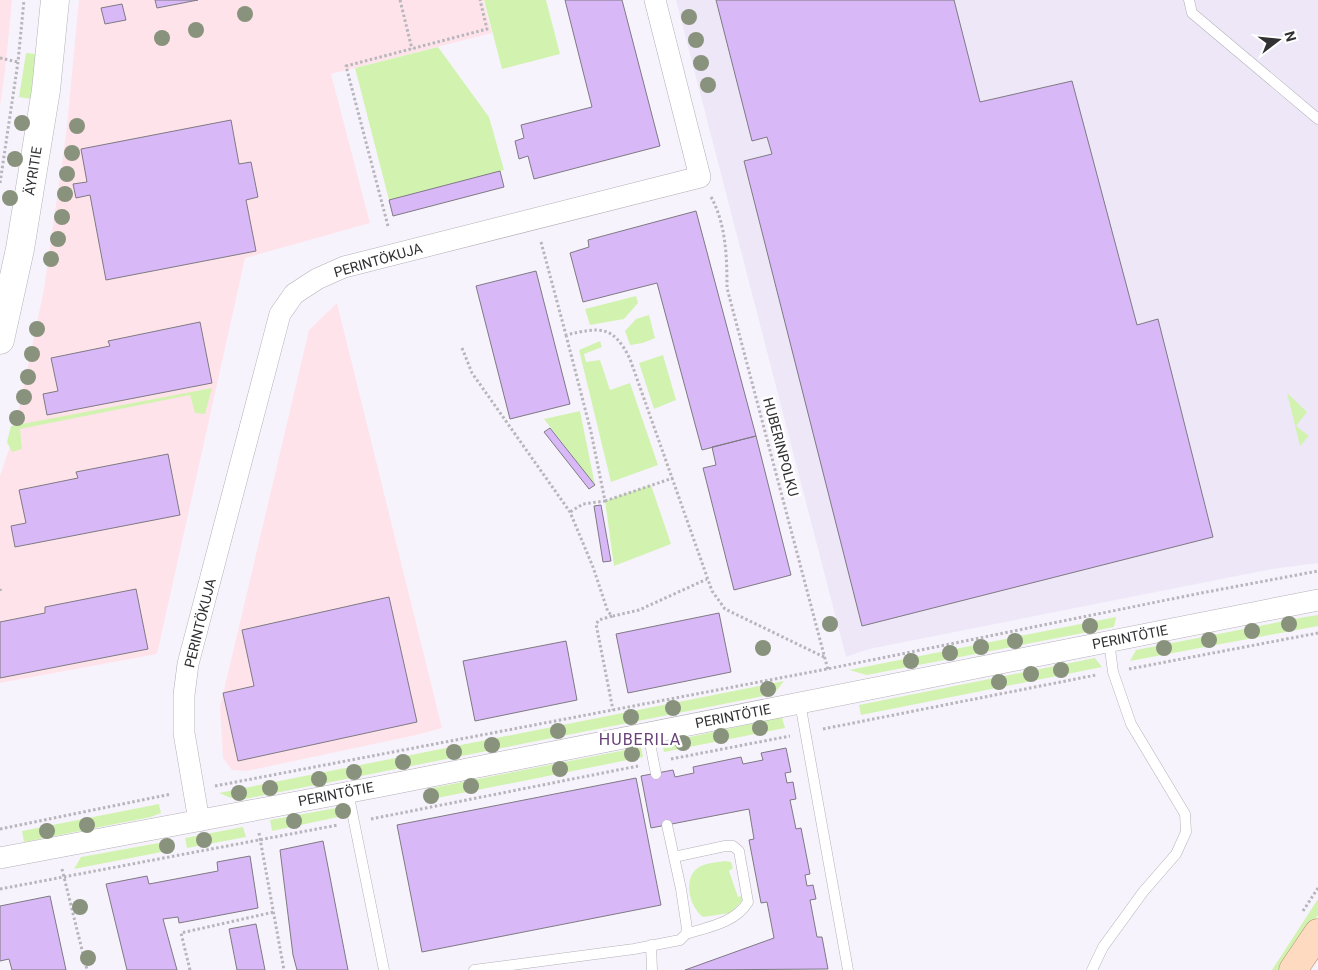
<svg xmlns="http://www.w3.org/2000/svg" width="1318" height="970" viewBox="0 0 1318 970" font-family="Roboto,sans-serif">
	<rect width="100%" height="100%" fill="#f7f3fc"/>
	<path fill="#fee4ea" d="M0,0h12l-7,72 -5,34z
		M79,0h404l9,33 -161,41 39,149 -125,35 -88,396 -157,29v-207l13,-39 31,-148 22,-154z
		M337,303l105,425 -26,7 -169,36 -15,-1 -9,-12 -3,-51 89,-377z"/>
	<path fill="#ede7f7" d="M676,0h642v563l-46,6 -403,80 -23,8z"/>
	<path fill="#d2f3b0" d="M484,0h62l14,54 -58,15z
		M438,47l51,70 15,53 -115,30 -34,-132z
		M26,53l10,1 -5,45 -12,-2z
		M636,296l2,7 -14,16 -34,6 -5,-16z
		M649,315l6,23 -12,5 -13,2 -5,-14 11,-12z
		M600,341l2,6 -18,7 2,8 14,-2 10,30 20,-7 28,82 -47,17 -32,-132z
		M663,355l13,45 -22,9 -15,-46z
		M212,388l-7,26 -10,-1 -5,-18 -170,34 2,20 -10,3 -5,-10 4,-16z
		M1287,393l20,19 -11,14 13,10 -9,10z
		M580,411l15,74 -51,-66z
		M651,485l20,59 -57,22 -9,-65z
		M1318,615v11l-188,35 6,-11 169,-33z
		M1116,617l-2,10 -247,48 -18,-5z
		M1095,658l7,9 -241,48 -2,-10z
		M784,681l-10,13 -529,105 -14,-1 -12,-5z
		M782,717l3,11 -121,24 -2,-9z
		M641,747l2,10 -216,43 5,-12z
		M159,804l2,9 -10,4 -127,25 -2,-11z
		M336,808l2,9 -66,14 -2,-11z
		M243,827l3,10 -59,11 -2,-10z
		M170,841l2,9 -98,19 7,-12z
		M725,861l6,1 2,6 -4,3 9,26 2,-1 4,3 -14,14 -27,4c-15,-11 -21,-42 -2,-51 7,-3 17,-4 24,-5z
		M1318,899v16l-36,55h-10z"/>
	<path fill="#d9b8f8" stroke="#7e7a82" d="M155,0h43l-41,8z
		M565,0h57l38,146 -126,33 -6,-23 -9,3 -4,-18 9,-3 -3,-13 71,-18z
		M716,0h238l26,102 92,-21 65,244 21,-6 55,218 -351,89 -118,-465 28,-7 -5,-17 -15,4z
		M122,4l4,16 -21,4 -4,-16z
		M231,120l8,44 12,-2 7,35 -12,3 10,51 -150,29 -16,-85 -14,3 -3,-14 14,-2 -6,-33z
		M500,171l4,16 -111,29 -4,-16z
		M696,211l60,225 -54,14 -45,-167 -74,19 -13,-49 19,-6 -1,-7z
		M536,271l34,133 -60,15 -34,-133z
		M200,322l12,61 -165,32 -4,-21 15,-3 -7,-33 59,-12 -2,-5z
		M550,428l45,57 -6,4 -45,-57z
		M756,436l35,139 -57,15 -31,-122 13,-3 -4,-18z
		M168,454l12,61 -165,32 -4,-21 15,-3 -7,-33 59,-12 -2,-6z
		M601,505l10,56 -8,1 -9,-56z
		M136,589l12,60 -148,29v-56l45,-9v-6z
		M389,597l28,125 -179,39 -15,-68 31,-7 -12,-56z
		M719,613l12,59 -103,21 -12,-59z
		M566,641l11,59 -102,21 -12,-60z
		M786,748l5,24 -6,1 2,10 6,-1 3,17 -6,1 6,29 5,-1 9,46 -5,1 2,11 6,-1 3,14 -6,1 7,37h5l6,32 -143,1 89,-32 -7,-36 -6,1 -12,-63 5,-1 -5,-30 -98,19 -10,-52 32,-6 2,7 19,-4 -1,-6 48,-10 2,7 20,-4 -2,-7z
		M636,778l25,127 -239,47 -25,-127z
		M323,841l25,129h-51l-4,-15 -13,-105z
		M250,856l8,52 -79,15 -1,-6 -15,2 14,51h-50l-21,-86 41,-8 2,8 69,-13 -1,-9z
		M50,896l16,74h-54l-3,-11 -9,2v-55z
		M256,924l9,46h-28l-8,-41z"/>
	<g fill="none" stroke-linecap="round" stroke-linejoin="round">
		<defs>
			<path id="lane" d="M1189,0l3,13 126,106
				M800,703l48,267
				M648,733l8,41
				M348,792l36,178
				M674,857l51,-11h8l6,5 9,51c-13,21 -40,25 -62,32
				M651,945l1,25
				M474,970l160,-21 46,-9 6,-6 1,-5 -6,-40 -14,-64
				M1092,970l11,-23 40,-55 33,-38 10,-22 -1,-18 -54,-90 -18,-52 -4,-31"/>
			<path id="street" d="M199,821l-15,-88v-38l4,-31 92,-350 14,-20 23,-15 27,-12 356,-90 -45,-177
				M0,858l382,-72 936,-186"/>
			<path id="secondary" d="M0,340l20,-91 26,-159 9,-90"/>
			<path id="primary" d="M1293,970l25,-37"/>
		</defs>
		<use href="#lane" stroke="#b3b0b8" stroke-width="11"/>
		<use href="#street" stroke="#b3b0b8" stroke-width="22"/>
		<use href="#secondary" stroke="#b3b0b8" stroke-width="29"/>
		<use href="#primary" stroke="#b68f75" stroke-width="29"/>
		<path stroke="#b8b5bc" stroke-width="3" stroke-dasharray="2.5 2.5" stroke-linecap="butt" d="M400,0l12,49
			M0,58l18,4
			M0,183l18,-121 6,-62
			M711,197c15,27 16,60 16,91l101,382
			M388,226l-42,-160 141,-37 -7,-29
			M541,242l25,93c35,-8 47,-10 64,24l82,232 13,18 99,48
			M566,335l25,97 14,69 -22,3 -13,8
			M462,348l10,25 98,139 23,55 15,45 5,4 26,-6 68,-31
			M605,501l68,-23
			M0,591l1,-4
			M612,616l-13,4 -3,4 17,86
			M1129,669l189,-36
			M823,729l273,-54
			M671,759l119,-23
			M215,786l612,-117 369,-75 122,-23
			M371,819l267,-53
			M0,829l171,-35
			M259,833l25,137
			M62,869l25,101
			M0,889l338,-64
			M1303,911l15,-23
			M190,970l-9,-37 93,-21"/>
		<use href="#lane" stroke="#fff" stroke-width="10"/>
		<use href="#street" stroke="#fff" stroke-width="21"/>
		<use href="#secondary" stroke="#fff" stroke-width="28"/>
		<use href="#primary" stroke="#fedac1" stroke-width="28"/>
	</g>
	<g fill="#88927c">
		<circle cx="245" cy="14" r="8"/>
		<circle cx="689" cy="17" r="8"/>
		<circle cx="196" cy="30" r="8"/>
		<circle cx="162" cy="38" r="8"/>
		<circle cx="696" cy="40" r="8"/>
		<circle cx="701" cy="63" r="8"/>
		<circle cx="708" cy="85" r="8"/>
		<circle cx="22" cy="123" r="8"/>
		<circle cx="77" cy="126" r="8"/>
		<circle cx="72" cy="153" r="8"/>
		<circle cx="15" cy="159" r="8"/>
		<circle cx="67" cy="174" r="8"/>
		<circle cx="65" cy="194" r="8"/>
		<circle cx="10" cy="198" r="8"/>
		<circle cx="62" cy="217" r="8"/>
		<circle cx="58" cy="239" r="8"/>
		<circle cx="51" cy="259" r="8"/>
		<circle cx="37" cy="329" r="8"/>
		<circle cx="32" cy="354" r="8"/>
		<circle cx="28" cy="377" r="8"/>
		<circle cx="24" cy="397" r="8"/>
		<circle cx="17" cy="418" r="8"/>
		<circle cx="830" cy="624" r="8"/>
		<circle cx="1289" cy="624" r="8"/>
		<circle cx="1090" cy="626" r="8"/>
		<circle cx="1252" cy="631" r="8"/>
		<circle cx="1209" cy="640" r="8"/>
		<circle cx="1015" cy="641" r="8"/>
		<circle cx="981" cy="647" r="8"/>
		<circle cx="763" cy="648" r="8"/>
		<circle cx="1164" cy="648" r="8"/>
		<circle cx="950" cy="653" r="8"/>
		<circle cx="911" cy="661" r="8"/>
		<circle cx="1061" cy="670" r="8"/>
		<circle cx="1031" cy="674" r="8"/>
		<circle cx="999" cy="682" r="8"/>
		<circle cx="768" cy="689" r="8"/>
		<circle cx="673" cy="708" r="8"/>
		<circle cx="631" cy="717" r="8"/>
		<circle cx="760" cy="728" r="8"/>
		<circle cx="558" cy="731" r="8"/>
		<circle cx="721" cy="736" r="8"/>
		<circle cx="683" cy="743" r="8"/>
		<circle cx="492" cy="745" r="8"/>
		<circle cx="454" cy="752" r="8"/>
		<circle cx="632" cy="754" r="8"/>
		<circle cx="403" cy="762" r="8"/>
		<circle cx="560" cy="769" r="8"/>
		<circle cx="354" cy="772" r="8"/>
		<circle cx="319" cy="779" r="8"/>
		<circle cx="471" cy="786" r="8"/>
		<circle cx="270" cy="788" r="8"/>
		<circle cx="239" cy="793" r="8"/>
		<circle cx="431" cy="796" r="8"/>
		<circle cx="343" cy="811" r="8"/>
		<circle cx="294" cy="821" r="8"/>
		<circle cx="87" cy="825" r="8"/>
		<circle cx="47" cy="831" r="8"/>
		<circle cx="204" cy="840" r="8"/>
		<circle cx="167" cy="846" r="8"/>
		<circle cx="80" cy="907" r="8"/>
		<circle cx="88" cy="958" r="8"/>
	</g>
	<g text-anchor="middle" stroke-width="5" stroke-linejoin="round" paint-order="stroke">
		<g font-size="14" fill="#313033" stroke="#fff">
			<text transform="translate(33 171) rotate(-81)" y="5">ÄYRITIE</text>
			<text transform="translate(378 260) rotate(-16)" y="5">PERINTÖKUJA</text>
			<text transform="translate(781 447) rotate(75)" y="5">HUBERINPOLKU</text>
			<text transform="translate(200 623) rotate(-76)" y="5">PERINTÖKUJA</text>
			<text transform="translate(1130 637) rotate(-11)" y="5">PERINTÖTIE</text>
			<text transform="translate(733 716) rotate(-11)" y="5">PERINTÖTIE</text>
			<text transform="translate(336 794) rotate(-11)" y="5">PERINTÖTIE</text>
		</g>
		<g font-size="16" letter-spacing="1" fill="#68417a" stroke="#fff">
			<text x="640" y="745">HUBERILA</text>
		</g>
	</g>
	<g transform="translate(1278 40) rotate(74)" stroke="#ffffff" stroke-width="4" paint-order="stroke">
	<path d="M0-4L9 19L0 12L-9 19Z" fill="#313033"/>
	<text y="-8" font-size="14" font-weight="bold" text-anchor="middle" fill="#313033">N</text>
	</g>
</svg>
